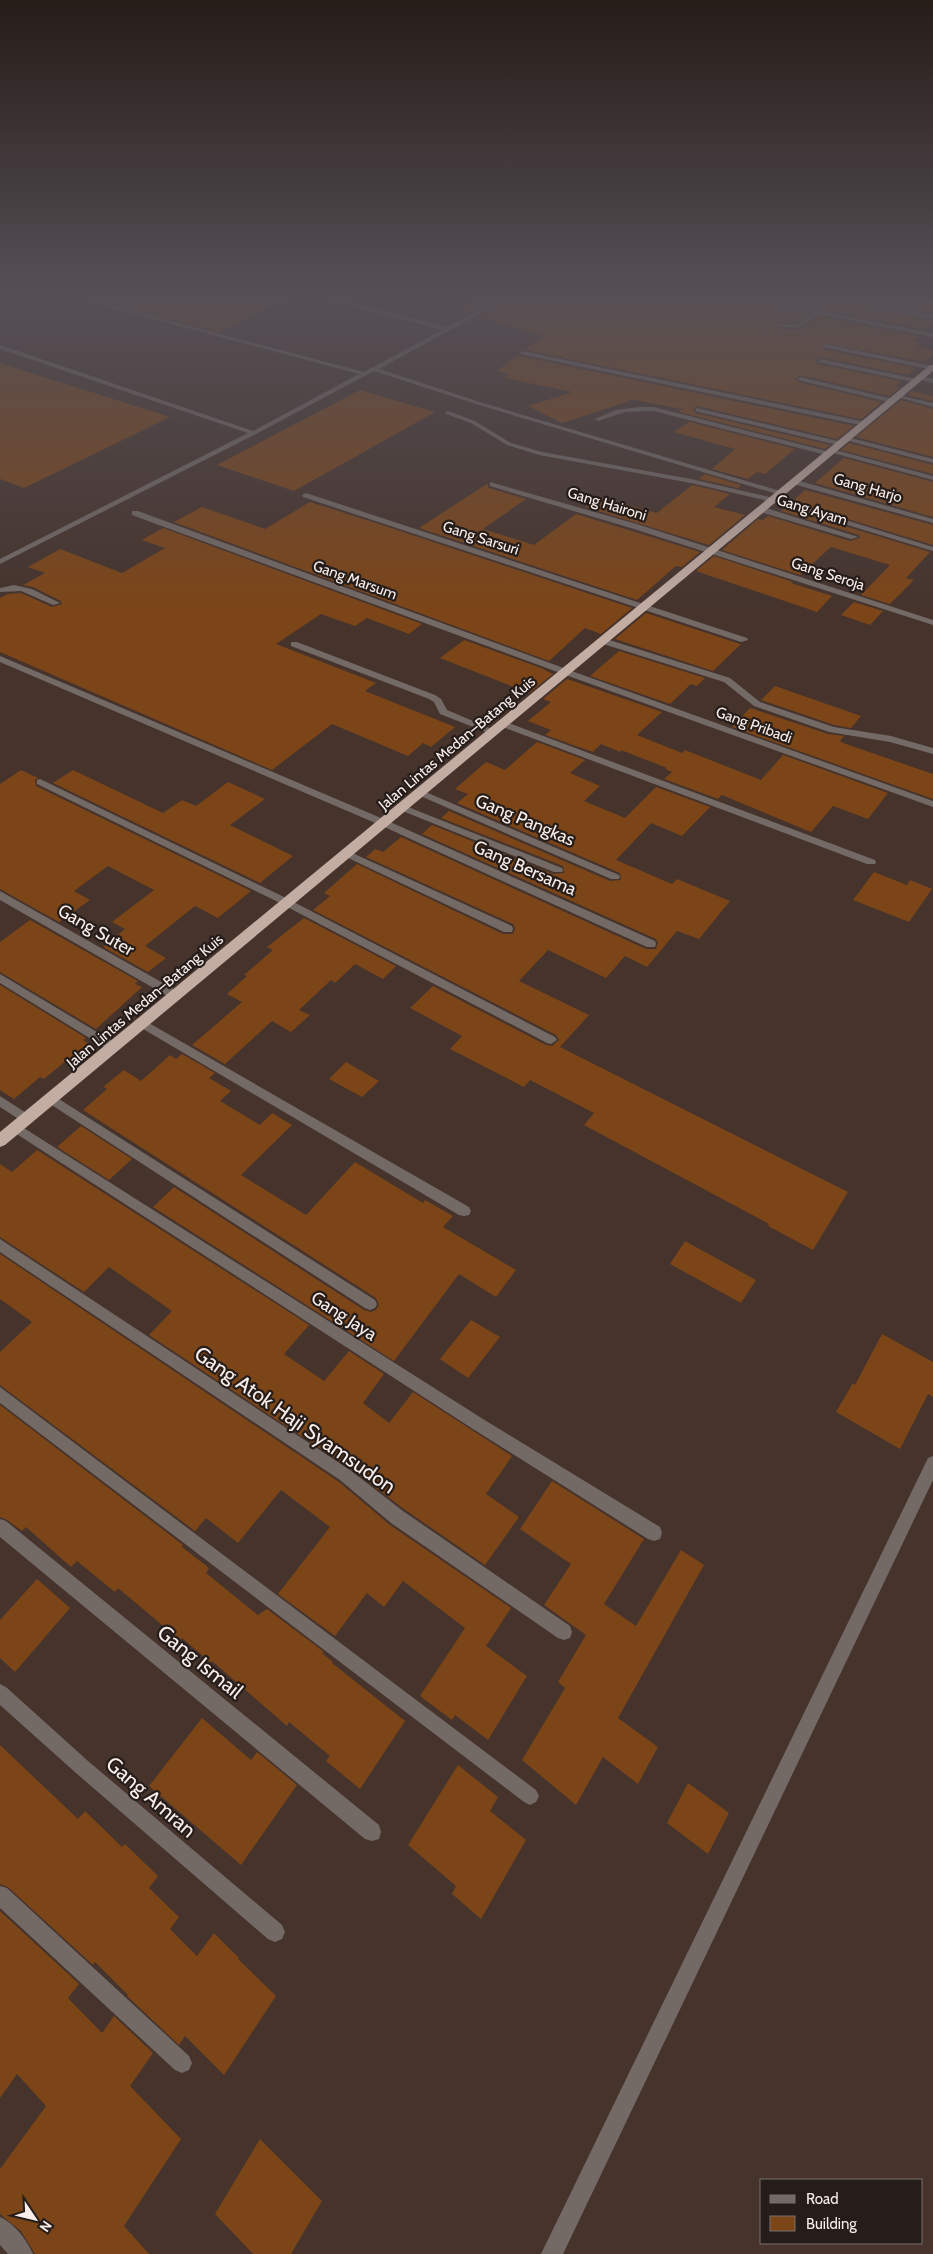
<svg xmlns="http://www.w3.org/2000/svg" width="933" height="2254" viewBox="0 0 933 2254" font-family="Cabin,sans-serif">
	<rect width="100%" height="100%" fill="#45332c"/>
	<path fill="#7c4518" d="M102,295h193l-75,37 -119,-32z
		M487,295h15l-35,19 -12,-3z
		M516,295h208l84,19 -11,8 -21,1 3,6h23l17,-13 100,20 -6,5 8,2 -5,4 17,4v4l-9,7 -101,-19v6l93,19 -8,7 -88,-18 -4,4 2,3 83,17 -6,5 5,2 -11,8 -89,-21 -4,4 2,3 84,20 -21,17 -336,-69 18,-14 -65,-19z
		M750,295h145l38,11v7l-86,-16 -4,5 90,19v3l-7,6z
		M518,355l2,1 334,70 -17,13 -140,-33 -4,4 2,3 135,32 -5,4 -146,-37 3,-3 -52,-10 -3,3 -65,21 -34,-17 45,-14 -69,-14 5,-4 -12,-3z
		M0,363l170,54 -146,71 -24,-9z
		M360,390l75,22 -141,79 -77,-26z
		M912,391l21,5v5l-26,-6z
		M901,400l32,9v48l-77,-20z
		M689,422l106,27 -30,25 -8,-2 -9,7 -36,-10 23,-20 -61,-17z
		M849,443l84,22v9l-92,-24z
		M844,458l89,24v35l-118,-34z
		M705,474l36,11 -3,3 -39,-9z
		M487,484l2,4 37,11 -43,30 51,16 42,-31 124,38 -18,15 -6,-1 -39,34 -218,-72z
		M692,485l38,9 -16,13 31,8 -36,30 -124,-38 14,-10 58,16z
		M805,490l128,35v20l-141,-43z
		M310,502l75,24 247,82 -31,26 -16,-6 -36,33 -375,-139 28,-15 63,22z
		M785,508l145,44 -24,26 8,2 -24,24 -29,-9 29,-30 -59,-18 -31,28 -78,-25 36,-31 5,1 5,-4 82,25 10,-3 -1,-3 -78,-24z
		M163,528l259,96 -13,10 -42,-16 -12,8 -34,-12 -45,30 100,39 -11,8 90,36 -24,20 -8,-4 -15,13 -76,-32 -60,46 -272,-118v-54l8,-4 13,-1 31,14 10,-3 -1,-3 -28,-14 -10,-2 22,-12 -17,-6 32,-18 62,24 43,-25 -23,-8z
		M714,556l79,26 -2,1 41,13 -15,16 -121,-41z
		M854,602l29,9 -13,14 -29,-10z
		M646,613l94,31h1l-28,27 -98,-32z
		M464,640l77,28 12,6 -24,19 -89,-35z
		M619,651l86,27 -8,8 -6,-2 -21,20 -80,-28z
		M567,679l95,33 -25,23 45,18 3,-3 76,30 22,-25 105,38 -20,26 -35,-13 -22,26 -89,-37 -4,4 -54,-20 8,-7 -7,-3 2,-1 -46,-18 -1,2 -19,-8 -8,8 -48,-17 6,-5 -23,-9 23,-19 -8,-3z
		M775,686l86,30 -10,12 -17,-3 -73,-25z
		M750,708l78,26 16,2 -4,5 3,2 90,31v25l-201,-72z
		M537,742l48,18 -15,13 30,13 -16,15 41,17 31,-31 54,20 -28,29 -31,-13 -35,37 56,24 5,-5 53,22 -31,38 -22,-8 -30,36 -22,-11 -19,22 -58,-28 -29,31 70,34 -29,32 288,145 -35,58 -45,-24 1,-2 -185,-99 10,-12 -64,-33 -6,7 -74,-38 12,-13 -52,-28 23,-22 113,59 6,1 7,-6 -3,-5 -243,-125 17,-14 -6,-3 33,-29 146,70h10l2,-6 -2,-4 -147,-67 9,-8 8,3 18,-15 245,112h10l2,-6 -2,-4 -234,-105 10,-9 121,49 11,-1 -1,-7 -122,-48 8,-7 161,70 11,-1 -1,-7 -163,-70 11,-9 -13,-5 31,-27 19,8z
		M21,770l17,8 -3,2 1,6 215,105 -33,27 -23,-12 -50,40 21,12 -18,14 -45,-25 22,-18 -13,-7 42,-32 -46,-24 -34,25 16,9 -31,22 -59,-33v-105z
		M73,770l90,43 19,-13 14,6 32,-24 37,17 -35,26 63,31 -33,27 -207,-100z
		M874,872l33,13 3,-5 22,9 -23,33 -56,-22z
		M304,918l92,48 -13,13 -28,-15 -20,19 -4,-3 -32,30 11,5 -19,17 -19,-11 -47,43 -33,-19 50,-43 -15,-8 20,-18 -3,-1 29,-25 -6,-3z
		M30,920l108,61 -3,3 7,3 -46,42 -96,-57v-30z
		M0,985l86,53 -3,2 8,5 -19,16 -4,-2 -24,20 -4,-2 -26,22 -14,-9z
		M182,1054l33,19 -6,5 22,13 -11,10 40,24 12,-12 20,12 -51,50 65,40 49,-53 68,41 2,-3 28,16 -10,11 73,43 -20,27 -37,-23 -65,87 -241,-154 21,-20 190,123 7,2 5,-2 3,-5 -3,-7 -293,-188 24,-21 -4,-2 21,-17 17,11 29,-26 6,4z
		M346,1062l33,19 -17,16 -33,-18z
		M81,1126l51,33 -23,21 -52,-33z
		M37,1150l272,175 -25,29 40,27 25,-30 35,23 -21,29 26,20 24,-31 99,64 -26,38 33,23 -34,48 -81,-56 -53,-40 -202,-134 23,-24 -63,-44 -25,25 -84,-55v-73l12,8z
		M685,1241l71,39 -15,23 -71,-39z
		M0,1254l339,228 51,43 121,83 -25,38 41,30 -39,64 -33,-25 -3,5 -32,-24 45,-68 -62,-47 -19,26 -17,-14 -32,43 -57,-42 52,-67 -49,-37 -43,53 -32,-25 -11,13 -195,-146v-33l32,-30 -32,-23z
		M471,1320l29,17 -32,41 -28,-19z
		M882,1334l51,28v35l-5,-3 -28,55 -64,-37 17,-29 2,2z
		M0,1405l183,140 -1,2 27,21 -3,5 52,42 9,-6 57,43 -2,1 11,9 -1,1 73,58 -45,68 -34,-28 4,-5 -41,-34 -2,4 -75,-65 -2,1 -28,-24 -2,2 -62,-52 -3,4 -38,-31 -6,6 -45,-40 -4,4 -15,-11 -7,-3z
		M552,1481l92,58 -40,65 32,22 45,-76 23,15 -86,153 40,29 -20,37 -35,-27 -27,48 -54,-45 43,-72 -7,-6 28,-47 -42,-30 27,-41 -51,-35z
		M37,1579l33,29 -55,64 -15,-14v-38z
		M202,1718l49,42 6,-8 40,33 -56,80 -92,-79z
		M0,1745l78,74 7,-8 37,36 3,-3 33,32 -9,12 30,29 -9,12 27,27 17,-23 25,25 -1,1 38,37 -52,79 -39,-39 -6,9 -52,-49 1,-1 -33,-33 -2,3 -85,-78 -8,-3z
		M458,1765l40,32 -8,14 36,29 -45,79 -29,-25 4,-8 -48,-41z
		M688,1783l41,30 -21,41 -41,-31z
		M0,1911l79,73 -11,14 34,35 12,-17 39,37 -23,33 51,53 -57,87 25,28h-114l-14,-23 -21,-17v-45l46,-63 -29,-32 -17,24z
		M260,2139l62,62 -31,53h-38l-38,-40z"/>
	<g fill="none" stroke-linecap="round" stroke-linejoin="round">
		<path fill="#736a66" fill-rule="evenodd" d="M63,295h10l291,77 78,-42 -132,-35h11l126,32 59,-32h8l-135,74 104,34 304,90 -7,2 -301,-90 -105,-34 -118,63 -256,130v-5l248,-126 -248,-84v-4l253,86 106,-57z
			M726,295h13l194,38v4l-114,-23 -18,13h-22l-2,-3h21l15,-11z
			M897,295h12l24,5v4z
			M847,299l86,16v4l-88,-17z
			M825,344l107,22 1,4 -110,-23z
			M522,351l343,71 3,2 -3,2 -345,-72z
			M820,359l97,20 3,2 -3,2 -99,-21z
			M920,376l13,3v4l-15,-4z
			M800,377l93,22 3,2 -3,2 -95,-23z
			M897,395l36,8v4l-36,-10z
			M639,407h15l176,45 1,-2h4l98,26v4l-100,-27 -3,3 -176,-45 -29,1 -27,9 -3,-2 21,-9z
			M697,408l145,34 3,2 -3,2 -147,-35z
			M448,411l27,10 36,22 31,9 149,27 83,19 159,49v4l-161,-49 -81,-19 -152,-28 -32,-10 -36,-22 -25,-9 -1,-1z
			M847,437l86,22v4l-88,-23v-2z
			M796,480l137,39v4l-140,-39v-4z
			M490,482l150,43 293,95v5l-299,-96 -144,-43z
			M306,493l441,145 1,2 -7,2 -438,-145 -1,-2z
			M760,508h6l92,29 -7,2 -91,-27z
			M132,511h6l431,159 364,131v6l-370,-133 -431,-159z
			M14,585l18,4 28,14 -7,2 -32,-14 -21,1v-4z
			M603,638l127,40 30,24 74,25 57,9 42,12v6l-43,-12 -61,-10 -75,-26 -30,-24 -124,-39v-4z
			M291,642h6l138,53 6,4 6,11 52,22 -2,2h-6l-51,-20 -6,-12 -5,-3 -138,-53z
			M0,656l388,165 267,120 1,3 -1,3h-8l-267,-122 -380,-163z
			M503,721l372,139 1,2 -1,2h-8l-367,-138v-4z
			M40,779l240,116 275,142 2,3 -6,4 -4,-1 -275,-144 -235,-115v-4z
			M421,790l198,85 1,2 -1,2h-8l-193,-84v-4z
			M403,805l159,63 1,2 -1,2h-8l-154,-62v-4z
			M348,851l164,75 1,3 -1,3h-8l-160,-76v-4z
			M0,891l179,101 2,3 -2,3h-8l-171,-98z
			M0,974l117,70 2,3 -2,3h-8l-109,-67z
			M142,1019l327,188 2,4 -2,4 -5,1 -5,-1 -321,-189 -2,-3z
			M51,1094l324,206 2,4 -2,4 -5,2 -5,-2 -318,-206 -2,-3z
			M0,1096l31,20 2,3 -2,3h-8l-23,-15z
			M16,1123l467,296 177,108 2,6 -2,6 -6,2 -6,-2 -175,-110 -461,-298 -2,-3 2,-3z
			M0,1239l350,231 53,41 167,115 2,6 -2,6 -6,2 -6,-2 -167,-115 -51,-43 -340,-228z
			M0,1387l536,403 3,6 -3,6 -6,3 -6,-3 -524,-399z
			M933,1456v24l-370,774h-22l387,-796z
			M0,1519l6,2 373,304 2,7 -2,7 -7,2 -7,-2 -365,-302z
			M0,1684l6,3 82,74 194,164 3,7 -3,7 -7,3 -7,-3 -192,-166 -76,-68z
			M0,1886l7,2 182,168 3,7 -3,7 -7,3 -7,-3 -175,-162z
			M0,2217c14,6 27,23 33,37h-25l-8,-9z"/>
		<path fill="#c3ada3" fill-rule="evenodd" d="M930,365h3v6l-928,774 -5,2v-15z"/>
	</g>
	<linearGradient id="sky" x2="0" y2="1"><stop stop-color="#261c18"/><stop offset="0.48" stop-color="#565056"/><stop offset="1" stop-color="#565056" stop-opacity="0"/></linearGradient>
	<rect width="933" height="611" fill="url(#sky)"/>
	<g text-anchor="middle" stroke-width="4.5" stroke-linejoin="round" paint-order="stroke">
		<g font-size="15" fill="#f9ede9" stroke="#251d1a">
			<text transform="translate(868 488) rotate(16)" y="5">Gang Harjo</text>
			<text transform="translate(607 504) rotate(17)" y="5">Gang Haironi</text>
			<text transform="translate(812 510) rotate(17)" y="5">Gang Ayam</text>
			<text transform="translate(481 538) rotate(18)" y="5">Gang Sarsuri</text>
			<text transform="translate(828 574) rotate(18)" y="5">Gang Seroja</text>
			<text transform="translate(355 580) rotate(20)" y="5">Gang Marsum</text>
			<text transform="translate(754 725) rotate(20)" y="5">Gang Pribadi</text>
			<text transform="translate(457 743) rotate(-40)" y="5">Jalan Lintas Medan–Batang Kuis</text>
			<text transform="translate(145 1001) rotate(-40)" y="5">Jalan Lintas Medan–Batang Kuis</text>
		</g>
		<g font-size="18" fill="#f9ede9" stroke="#251d1a">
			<text transform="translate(525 820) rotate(23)" y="6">Gang Pangkas</text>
			<text transform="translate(525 868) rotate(24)" y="6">Gang Bersama</text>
			<text transform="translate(96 930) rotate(30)" y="6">Gang Suter</text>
			<text transform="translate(344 1316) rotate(33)" y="6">Gang Jaya</text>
		</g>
		<g font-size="21" fill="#f9ede9" stroke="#251d1a">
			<text transform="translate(295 1420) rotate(35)" y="7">Gang Atok Haji Syamsudon</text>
			<text transform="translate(200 1662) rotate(39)" y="7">Gang Ismail</text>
			<text transform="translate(151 1797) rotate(41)" y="7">Gang Amran</text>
		</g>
	</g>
	<rect x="760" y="2179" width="162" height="65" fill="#251d1a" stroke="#7a706d"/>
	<rect x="770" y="2195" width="25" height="8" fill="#736a66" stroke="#7a706d"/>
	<text x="806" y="2204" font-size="15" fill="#f9ede9">Road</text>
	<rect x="770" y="2216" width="25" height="15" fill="#7c4518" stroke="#7a706d"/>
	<text x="806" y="2229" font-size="15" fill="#f9ede9">Building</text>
	<g transform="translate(35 2219) rotate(125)" stroke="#251d1a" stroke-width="4" paint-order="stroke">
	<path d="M0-4L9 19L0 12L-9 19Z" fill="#f9ede9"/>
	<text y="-8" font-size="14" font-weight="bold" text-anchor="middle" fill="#f9ede9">N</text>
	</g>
</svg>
